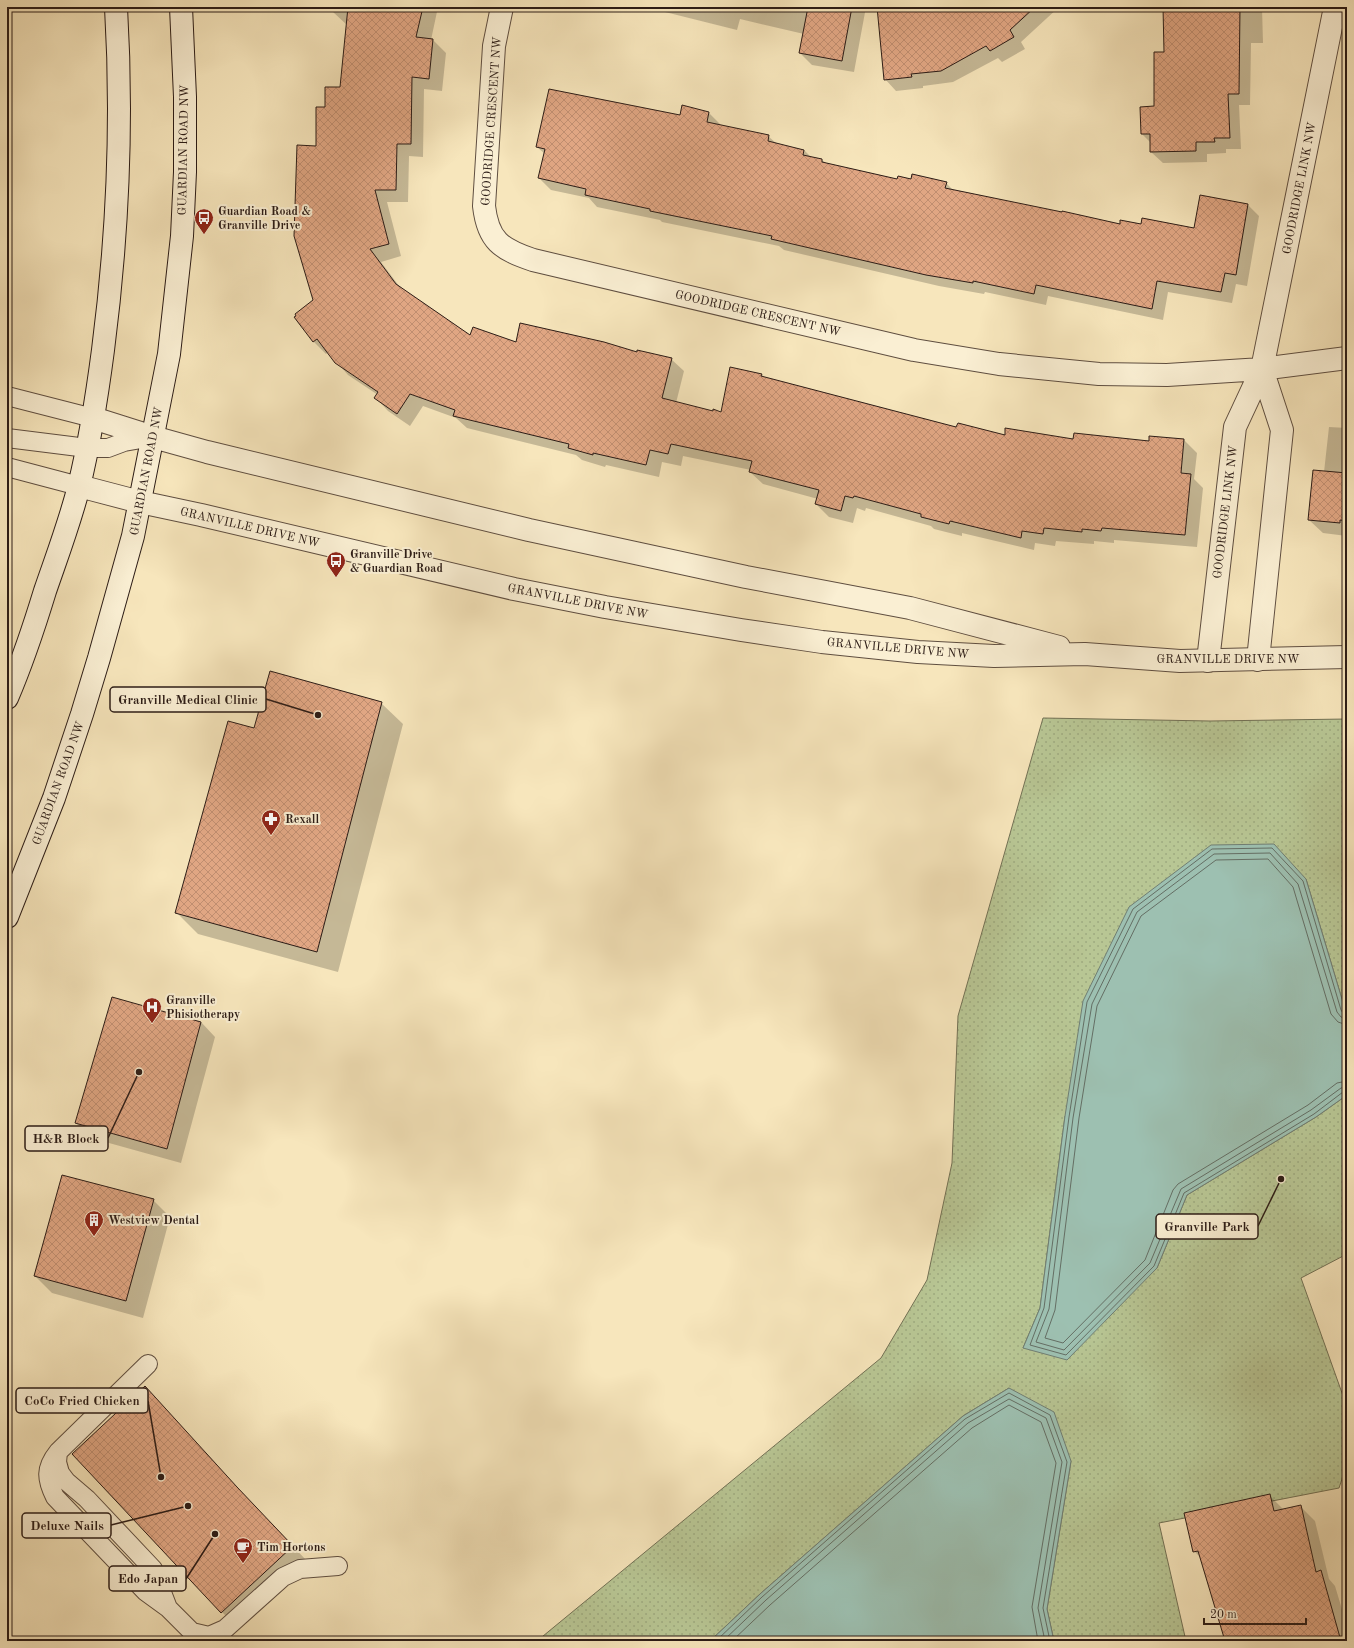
<svg xmlns="http://www.w3.org/2000/svg" width="1354" height="1648" viewBox="0 0 1354 1648" font-family="'Old Standard TT',serif">
	<defs>
		<pattern id="park-dots" width="8" height="8" patternUnits="userSpaceOnUse"><rect width="8" height="8" fill="#b8c694"/><path d="M2 2h.1M6 6h.1" fill="none" stroke="#9eaa7f" stroke-width="1.8" stroke-linecap="round"/></pattern>
		<pattern id="building-cross-hatch" width="8" height="8" patternUnits="userSpaceOnUse"><rect width="8" height="8" fill="#e0a683"/><path d="M0 0l8 8M0 8l8-8" fill="none" stroke="#c08e70"/></pattern>
	</defs>
	<rect width="100%" height="100%" fill="#f7e6bc"/>
	<filter id="stains"><feTurbulence type="fractalNoise" baseFrequency=".005" numOctaves="4"/><feColorMatrix values="0 0 0 0 .2 0 0 0 0 .09 0 0 0 0 .02 0 0 0 .5 -.17"/></filter>
	<radialGradient id="worn" r=".72"><stop offset=".6" stop-color="#630" stop-opacity="0"/><stop offset="1" stop-color="#630" stop-opacity=".3"/></radialGradient>
	<path fill="url(#park-dots)" stroke="#727155" d="M1043,718l167,3 137,-2v297l-41,-137 -241,237 -25,192 -17,40 134,-80 30,-73 129,-78 31,-22v159l-46,24 46,129v57l-8,24 -180,35 27,118h-132l-7,-32 24,-148 -62,-73 -46,28 -203,178 -50,47h-173l344,-283 46,-78 25,-117 6,-147z"/>
	<path fill="#9dc0b1" stroke="#707e73" d="M1274,844l32,35 41,137v79l-31,22 -129,78 -30,73 -90,92 -44,-12 17,-40 25,-192 18,-115 46,-94 82,-62z
		M1009,1388l45,24 17,49 -24,148 7,32h-344l50,-47 203,-178z"/>
	<path fill="#0003" d="M334,7h104l-7,33h2l13,13 -4,38 -18,-2 -1,68 -14,-1 -1,46h-21l14,54 -20,6 21,28 69,47 45,6 122,10 33,6 13,12 -8,32 38,9 8,1 40,-38 3,3 192,51 48,7 69,4 76,3 34,-3 13,13 -3,26 9,9 -6,59 -83,-7v3l-20,-2v3l-38,-3 -1,5 -20,-3 -1,7 -72,-17v3l-28,-7 -3,-3 -65,-18 -1,3 -8,-3 -4,15 -24,-6 -13,-13 2,-5 -55,-15 -13,-12 1,-2 -68,-14 -2,10 -19,-4 -3,15 -53,-12 -1,2 -23,-7 -6,-5 -109,-27 -11,-10 -33,-12 -13,20 -22,-15 -12,-13 2,-3 -30,-20 -20,-23 -2,2 -12,-12 3,-195 9,-39 15,-20 6,-63 -14,-13z
		M645,7h221l-12,65 -42,-7 -12,-12 4,-19 -64,-15 -3,11z
		M878,7h181l-38,35 4,7 -23,13 -4,-4 -45,24 -30,4v2l-27,3 -11,-12z
		M1164,7h98l1,36h-12l-1,62h-11l2,44h-15v4l-19,1v8l-44,1 -12,-11v-9l-9,-9 -1,-27h14l10,-54z
		M708,112l12,12v2l48,10 9,8 27,6 7,7 11,3 4,3 72,17 48,3 8,8 166,35 22,-1 53,5 53,-25 11,11 -12,70 -11,-2 -4,19 -64,-11 -5,28 -115,-24 -2,9 -61,-13 -1,2 -45,-8 -155,-36 -5,-4 -117,-24 -2,-2 -63,-13 -8,-9 -38,-8 -12,-12 6,-24 -8,-7 144,-31z
		M1329,427l18,1v108l-24,-3 -14,-13 15,-48z
		M381,703l22,21 -65,248 -140,-38 -22,-22 78,-183z
		M113,998l88,24 14,15 -34,126 -90,-25 -15,-15z
		M153,1200l17,17 -27,101 -91,-25 -17,-17z
		M1269,1495l15,15 17,-3 14,14 14,58 6,7 12,40v15h-114l-31,-82 -8,-8z
		M250,1501l56,59 -71,65 -13,-13z"/>
	<g fill="none" stroke-linecap="round" stroke-linejoin="round">
		<path stroke="#646e64" stroke-width="1" d="M1347,1014l-4,-1 -2,-3 -38,-129 -31,-33 -60,1 -79,60 -46,93 -18,115 -25,191 -14,37 36,10 88,-89 30,-73 130,-79 29,-22h4
			M1347,1019l-6,-2 -4,-5 -39,-128 -28,-31 -56,1 -77,58 -45,92 -19,114 -24,191 -13,33 28,8 86,-87 31,-74 130,-79 30,-22 6,-1
			M1347,1025l-9,-3 -7,-8 -38,-127 -25,-28 -52,1 -75,56 -44,90 -18,112 -24,192 -10,28 18,5 82,-83 28,-70 5,-6 130,-79 29,-22 10,-2
			M716,1641l46,-44 203,-178 44,-26 41,22 17,47 -24,146 7,33
			M723,1641l43,-41 202,-177 41,-24 37,19 16,44 -24,146 7,33
			M732,1641l38,-36 202,-177 37,-23 32,17 15,41 -24,144 6,34"/>
	</g>
	<path fill="url(#building-cross-hatch)" stroke="#2c1c16" d="M348,7h75l-7,30 17,2 -4,40 -17,-2 -1,67h-14l-1,46h-21l14,54 -19,5 26,35 74,51 3,-8 43,15 4,-19 84,19 33,10v-2l35,8 -10,40 51,13v-2l8,3 9,-45 32,7 -1,2 195,51 2,-4 47,12v-7l68,11 1,-6 75,8v-5l35,3 -3,34 10,1 -6,61 -83,-7 -1,3 -19,-2v3l-38,-4 -1,6 -21,-3 -1,7 -71,-17 -1,3 -28,-7v-3l-67,-18 -1,2 -8,-2 -4,15 -26,-7 4,-14 -70,-18 3,-11 -81,-17 -3,10 -18,-4 -4,15 -53,-12v2l-25,-7 1,-4 -116,-28 2,-6 -45,-16 -13,20 -23,-16 4,-6 -43,-29 -18,-24 -4,3 -19,-25 2,-1 -1,-2 18,-14 -19,-64 3,-91 19,1v-39h9v-20h15z
		M808,7h44l-10,54 -43,-8z
		M877,7h158l-25,23 4,7 -24,14 -4,-5 -45,25 -30,3 1,3 -28,3z
		M1163,7h77l-1,87h-11l2,44h-16l1,4h-19v9l-46,1v-18h-9l-1,-27 14,-1v-54h10z
		M549,89l131,26 2,-10 27,7 -2,10 62,13 -1,6 36,9 -1,5 19,4v3l75,17 1,-3 13,3 1,-5 35,8 -2,6 117,24v-1l58,13v-4l21,4 1,-6 52,10 6,-33 48,9 -12,71 -11,-2 -4,19 -64,-11 -5,28 -116,-24 -2,9 -61,-13v2l-47,-8 -155,-36 1,-3 -122,-25v-2l-65,-14 1,-6 -48,-11 7,-29 -9,-2z
		M1313,470l34,3v48l-7,-1v3l-32,-3z
		M270,671l112,31 -65,250 -142,-39 53,-192 26,7z
		M112,997l89,25 -34,127 -92,-26z
		M62,1175l92,24 -28,102 -92,-25z
		M145,1386l92,101 56,59 -72,67 -149,-159z
		M1270,1494l4,17 27,-6 15,67 5,-2 20,71h-116l-27,-90 -5,1 -9,-39z"/>
	<g fill="none" stroke-linecap="round" stroke-linejoin="round">
		<defs>
			<path id="service" d="M7,396l86,22
				M7,438l80,10h21l16,-6 29,-5
				M7,467l72,19
				M148,1364l-90,88c-13,16 -12,27 -3,45l91,95 22,16 24,24 17,4 16,-7 58,-52 17,-8 38,-3
				M58,1452l-1,10 3,11 6,8 21,18 66,70 15,39"/>
			<path id="minor" d="M502,7l-8,39 -10,160c4,35 17,43 49,54l381,90 85,14 100,10 68,1 95,-6 85,-11
				M1258,660l24,-230 -20,-61
				M1208,661l27,-234 27,-58 73,-362"/>
			<path id="tertiary" d="M93,418l60,19 54,15 322,78 217,47 164,31 149,39
				M79,486l61,16 61,13 313,74 91,18 136,23 81,12 96,10 76,4 91,-2 95,7 167,-4"/>
			<path id="secondary" d="M7,698c15,-35 27,-71 38,-107 12,-35 25,-69 34,-105 11,-45 18,-90 24,-136 15,-116 20,-226 13,-343
				M7,917l47,-119 28,-84 17,-56 34,-122 36,-182 13,-118 3,-64v-75l-4,-90"/>
		</defs>
		<use href="#service" stroke="#5f4e40" stroke-width="20"/>
		<use href="#minor" stroke="#5f4e40" stroke-width="24"/>
		<use href="#tertiary" stroke="#5f4e40" stroke-width="24"/>
		<use href="#secondary" stroke="#2c1c16" stroke-width="24"/>
		<use href="#service" stroke="#faefd3" stroke-width="18"/>
		<use href="#minor" stroke="#faefd3" stroke-width="22"/>
		<use href="#tertiary" stroke="#faefd3" stroke-width="22"/>
		<use href="#secondary" stroke="#faefd3" stroke-width="22"/>
	</g>
	<defs>
		<symbol id="bus-pin" viewBox="-11 -11 22 30"><path d="M0 17L-7.5 6A9.5 9.5 0 1 1 7.5 6Z" fill="#8f2418" stroke="#faefd3"/><path d="M-5-6H5V4H4V6H2V4H-2V6H-4V4H-5ZM-3.5-4V0h7V-4ZM-3.5 1.2v1.5H-2V1.2ZM2 1.2v1.5H3.5V1.2Z" fill="#fff"/></symbol>
		<symbol id="pharmacy-pin" viewBox="-11 -11 22 30"><path d="M0 17L-7.5 6A9.5 9.5 0 1 1 7.5 6Z" fill="#8f2418" stroke="#faefd3"/><path d="M-2-6h4v4h4v4h-4v4h-4v-4h-4v-4h4Z" fill="#fff"/></symbol>
		<symbol id="hospital-pin" viewBox="-11 -11 22 30"><path d="M0 17L-7.5 6A9.5 9.5 0 1 1 7.5 6Z" fill="#8f2418" stroke="#faefd3"/><path d="M-5-5h3v3.5h4V-5h3V5h-3V1.5h-4V5h-3Z" fill="#fff"/></symbol>
		<symbol id="building-pin" viewBox="-11 -11 22 30"><path d="M0 17L-7.5 6A9.5 9.5 0 1 1 7.5 6Z" fill="#8f2418" stroke="#faefd3"/><path d="M-4-6H4V6H1V3H-1V6H-4ZM-2.5-4.3h1.7v1.8h-1.7ZM.8-4.3h1.7v1.8H.8ZM-2.5-1h1.7V.8h-1.7ZM.8-1h1.7V.8H.8Z" fill="#fff"/></symbol>
		<symbol id="cafe-pin" viewBox="-11 -11 22 30"><path d="M0 17L-7.5 6A9.5 9.5 0 1 1 7.5 6Z" fill="#8f2418" stroke="#faefd3"/><path d="M-5.5-4.5H6V0H3Q3 3.5 0 3.5H-2.5Q-5.5 3.5-5.5 0ZM3-3.2v2h1.7v-2ZM-6 4.5H4V6H-6Z" fill="#fff"/></symbol>
	</defs>
	<g fill-rule="evenodd">
		<use href="#bus-pin" x="193" y="207" width="22" height="30"/>
		<use href="#bus-pin" x="325" y="550" width="22" height="30"/>
		<use href="#pharmacy-pin" x="260" y="808" width="22" height="30"/>
		<use href="#hospital-pin" x="141" y="996" width="22" height="30"/>
		<use href="#building-pin" x="83" y="1209" width="22" height="30"/>
		<use href="#cafe-pin" x="232" y="1536" width="22" height="30"/>
	</g>
	<g text-anchor="middle" stroke-width="4" stroke-linejoin="round" paint-order="stroke">
		<g font-size="12" fill="#2c1c16" stroke="#faefd3">
			<text transform="translate(491 121) rotate(-86)" y="4">GOODRIDGE CRESCENT NW</text>
			<text transform="translate(183 150) rotate(-89)" y="4">GUARDIAN ROAD NW</text>
			<text transform="translate(1299 188) rotate(-79)" y="4">GOODRIDGE LINK NW</text>
			<text transform="translate(758 313) rotate(13)" y="4">GOODRIDGE CRESCENT NW</text>
			<text transform="translate(146 471) rotate(-79)" y="4">GUARDIAN ROAD NW</text>
			<text transform="translate(1225 512) rotate(-83)" y="4">GOODRIDGE LINK NW</text>
			<text transform="translate(250 527) rotate(13)" y="4">GRANVILLE DRIVE NW</text>
			<text transform="translate(578 601) rotate(11)" y="4">GRANVILLE DRIVE NW</text>
			<text transform="translate(898 648) rotate(5)" y="4">GRANVILLE DRIVE NW</text>
			<text x="1228" y="663">GRANVILLE DRIVE NW</text>
			<text transform="translate(58 783) rotate(-70)" y="4">GUARDIAN ROAD NW</text>
		</g>
		<g font-size="12" font-weight="bold" fill="#2c1c16" stroke="#faefd3" text-anchor="start">
			<text x="218" y="215">Guardian Road &amp;<tspan x="218" dy="14">Granville Drive</tspan></text>
			<text x="350" y="558">Granville Drive<tspan x="350" dy="14">&amp; Guardian Road</tspan></text>
			<text x="285" y="823">Rexall</text>
			<text x="166" y="1004">Granville<tspan x="166" dy="14">Phisiotherapy</tspan></text>
			<text x="108" y="1224">Westview Dental</text>
			<text x="257" y="1551">Tim Hortons</text>
		</g>
	</g>
	<path fill="none" stroke="#2c1c16" stroke-width="1.5" d="M318 715L266 699M139 1072L108 1138M1281 1179L1258 1226M161 1477L148 1401M188 1506L111 1525M215 1534L186 1579"/>
	<g fill="#2c1c16" stroke="#faefd3" stroke-width="1.5">
		<circle cx="318" cy="715" r="4"/>
		<circle cx="139" cy="1072" r="4"/>
		<circle cx="1281" cy="1179" r="4"/>
		<circle cx="161" cy="1477" r="4"/>
		<circle cx="188" cy="1506" r="4"/>
		<circle cx="215" cy="1534" r="4"/>
	</g>
	<g fill="#faefd3" stroke="#2c1c16" stroke-width="1.5">
		<rect x="110" y="687" width="156" height="25" rx="4"/>
		<rect x="25" y="1126" width="83" height="25" rx="4"/>
		<rect x="1156" y="1214" width="102" height="25" rx="4"/>
		<rect x="16" y="1388" width="132" height="25" rx="4"/>
		<rect x="22" y="1513" width="89" height="25" rx="4"/>
		<rect x="109" y="1566" width="77" height="25" rx="4"/>
	</g>
	<g font-size="13" text-anchor="middle" font-weight="bold" fill="#2c1c16">
		<text x="188" y="704">Granville Medical Clinic</text>
		<text x="66" y="1143">H&amp;R Block</text>
		<text x="1207" y="1231">Granville Park</text>
		<text x="82" y="1405">CoCo Fried Chicken</text>
		<text x="67" y="1530">Deluxe Nails</text>
		<text x="148" y="1583">Edo Japan</text>
	</g>
	<rect width="1354" height="1648" fill="none" stroke="#f7e6bc" stroke-width="24"/>
	<rect x="8" y="8" width="1338" height="1632" fill="none" stroke="#2c1c16" stroke-width="2"/>
	<rect x="12" y="12" width="1330" height="1624" fill="none" stroke="#2c1c16"/>
	<path d="M1204 1618v6h102v-6" fill="none" stroke="#2c1c16" stroke-width="2"/>
	<text x="1210" y="1618" font-size="12" fill="#2c1c16" stroke="#faefd3" stroke-width="3" paint-order="stroke">20 m</text>
	<rect width="100%" height="100%" filter="url(#stains)"/>
	<rect width="100%" height="100%" fill="url(#worn)"/>
</svg>
